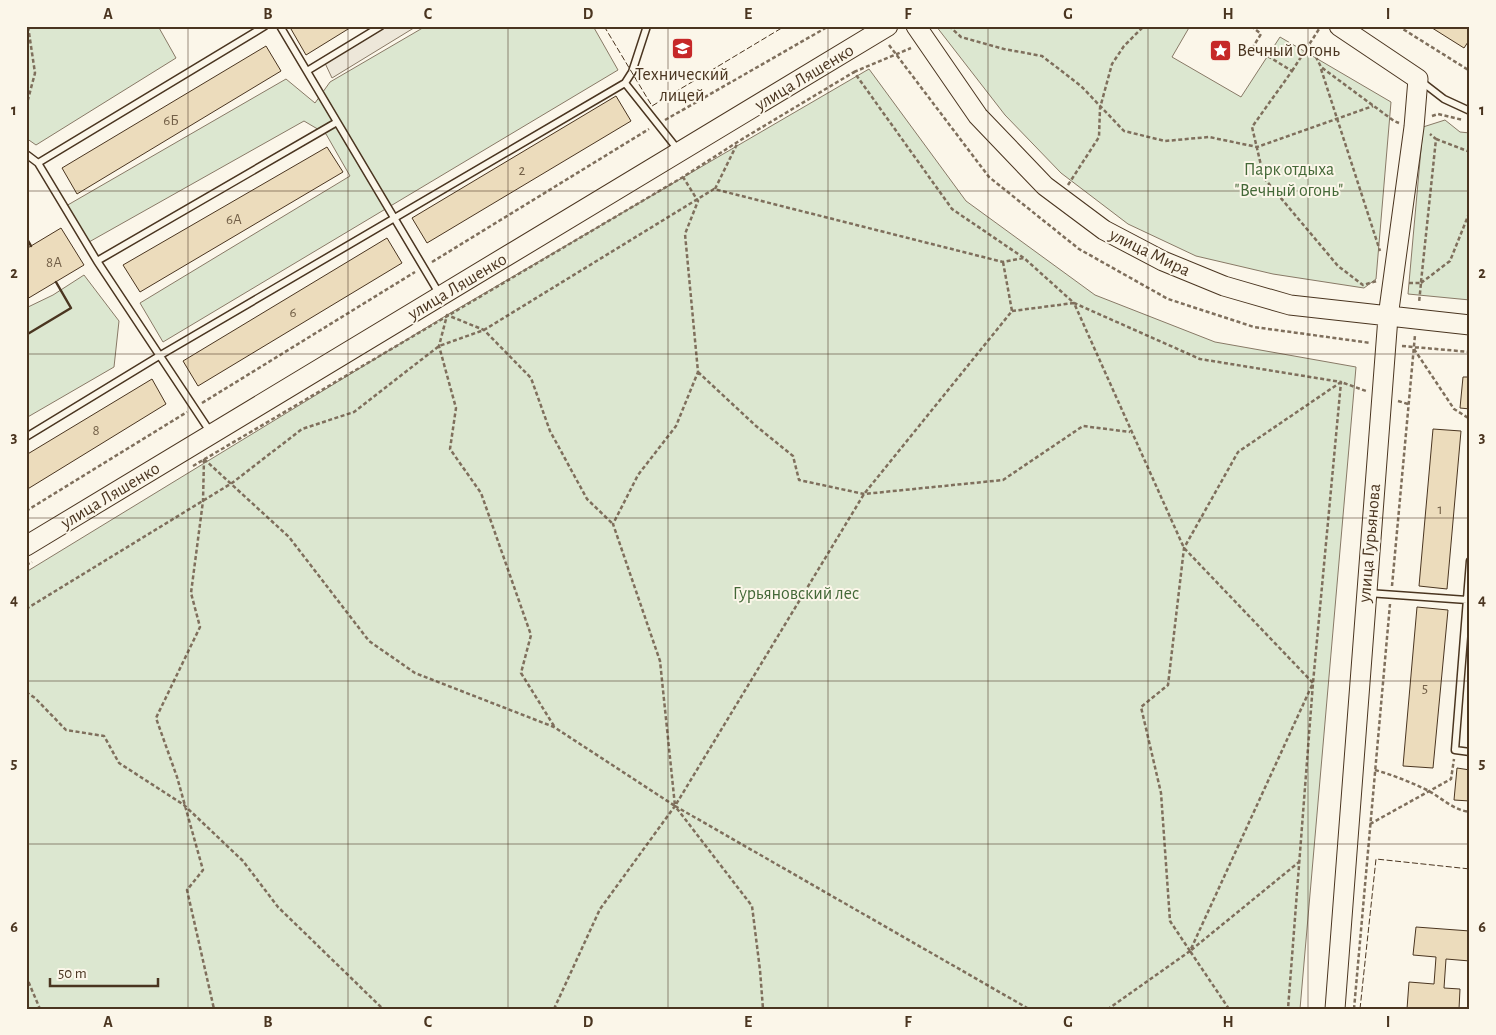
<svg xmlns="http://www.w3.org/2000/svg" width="1496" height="1035" viewBox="0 0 1496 1035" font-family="'Alegreya Sans',sans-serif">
	<rect width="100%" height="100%" fill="#fbf6e9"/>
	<path fill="#dce7d0" stroke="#887966" d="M26,26h132l18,32 -140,87 -10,-7z
		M426,26h167l25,44 -455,272 -23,-39 210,-127 -24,-42 -22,-13 -215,121 -23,-36 220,-127 29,24 15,-21z
		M936,26h254l-18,31 69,40 39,-60 111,65 -15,177 -12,9 -91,-14 -77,-18 -68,-32 -67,-51 -56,-58z
		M869,69l97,132 129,94 120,47 141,25 -56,642h-1274v-437l421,-257z
		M1445,120l15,12 10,1v167l-62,-6 15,-167z
		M84,275l35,46 -5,46 -88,51v-110l27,-13z"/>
	<path fill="#ede7d9" stroke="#887966" d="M382,26h35l-85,52 -8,-17z"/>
	<path fill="#ecdcbc" stroke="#4a3520" d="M296,26h57l-47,29 -15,-26z
		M1429,26h41v13l-6,9z
		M266,46l15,25 -204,123 -15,-26z
		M616,96l15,25 -204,122 -15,-25z
		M327,147l16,25 -203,120 -17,-27z
		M61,228l23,37 -57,34 -1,-50z
		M387,238l15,25 -204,123 -15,-25z
		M1463,377h7v32l-10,-1z
		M152,379l14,25 -140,86v-35z
		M1433,429l28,2 -14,158 -28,-3z
		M1417,607l31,3 -15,158 -30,-2z
		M1457,768l13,2v31l-16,-1z
		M1416,927l54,4v30l-24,-2 -2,29 16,1 -1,20h-52l2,-27 25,2 2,-27 -23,-2z"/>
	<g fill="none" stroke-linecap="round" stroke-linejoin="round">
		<defs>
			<path id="lane" d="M280,26l160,269
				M307,71l74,-45
				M1422,82l22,17 26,12
				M625,83l54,68
				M26,154l12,9 59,98 114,172
				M38,163l227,-137
				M97,261l240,-139
				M26,437l133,-81 466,-273 7,-11 15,-46
				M1470,561l-15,189 15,2
				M1368,593l99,7"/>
			<path id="secondary" d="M916,26l62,90 67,70 59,44 59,31 61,25 66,19 180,20
				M26,546l862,-520
				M1335,1009l53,-692 26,-190 4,-48 -79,-53"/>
		</defs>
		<use href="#lane" stroke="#4a3520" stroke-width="9"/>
		<use href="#secondary" stroke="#4a3520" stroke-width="21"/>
		<path stroke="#7f6f5c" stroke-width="2.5" stroke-dasharray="4 2.5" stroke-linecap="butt" d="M949,26l12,11 43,12 38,7 39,30 43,45 41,10 44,-4 48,10 116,-41
			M1251,26l10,8 -8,13 39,24 -40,56 12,51 74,88 25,19 14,-4
			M1398,26l72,45
			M889,45l100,132 90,72 89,50 86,28 117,16
			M1310,45l11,22 73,54 5,2
			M1321,69l59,182
			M1292,71l29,-45
			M854,72l57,-24
			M26,107l9,-34 -7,-47
			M1432,116l6,-2 25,6
			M665,120l164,-94
			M1436,139l34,13
			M1068,185l31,-48 1,-29 12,-44 12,-18 20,-20
			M715,189l23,-47
			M432,262l217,-133
			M1003,262l9,49 -148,183 -189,312 354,203
			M1421,282l15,-143 -6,-5
			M1409,283h12l-2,20
			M1421,283l29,-22 20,-50
			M1012,311l62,-8 110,245 129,135 -123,268 -82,58
			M1402,346l68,6
			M1414,349l40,60 16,10
			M698,372l58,54 37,30 6,24 65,14 139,-14 80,-54 47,6
			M1398,401l10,3
			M202,403l213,-131
			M204,459l85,78 80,104 46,32 139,54 121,79 -15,-145 -47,-137 25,-49 38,-49 22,-54 -13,-138 13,-33 -15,-24
			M204,459l-1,42 -12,92 9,34 -44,91 21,59 26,93 -16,20 27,119
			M193,466l490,-289 56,-36 115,-69 98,137 72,49 50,45 126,56 141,23 -28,301 -25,326
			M26,511l161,-99
			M26,565l6,-3
			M1392,586l23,-251
			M26,609l206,-126 70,-54 52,-17 85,-66 45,-16 230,-141 289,73 21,-4
			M26,692l9,6 31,32 38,6 15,27 65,42 59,56 35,46 105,102
			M554,726l-33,-53 10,-38 -50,-142 -31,-44 6,-41 -17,-62 8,-31 37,15 47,48 19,53 37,68 26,25
			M1375,770c18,5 35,12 52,20 15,8 26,20 43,22
			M1370,824l81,-45 3,-20
			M1190,951l-20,-30 -9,-128 -20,-86 27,-22 16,-137 54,-96 103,-70 25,9
			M26,976l14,33
			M554,1009l46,-100 75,-103 77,100 8,64 3,39
			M1229,1009l-39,-58 109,-89
			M1354,1009l36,-405"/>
		<use href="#lane" stroke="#fbf6e9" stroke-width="6"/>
		<use href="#secondary" stroke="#fbf6e9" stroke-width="19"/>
		<path stroke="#4a3520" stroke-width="1" stroke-dasharray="6 2.5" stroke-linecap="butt" d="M604,26l48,80 133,-80
			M1360,1009l16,-150 94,10"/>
		<path stroke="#4a3520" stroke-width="2.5" d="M26,237l5,9
			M26,335l45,-27 -15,-26"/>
	</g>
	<path fill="none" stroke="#4a3520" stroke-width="1" stroke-opacity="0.55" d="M188,26v983M348,26v983M508,26v983M668,26v983M828,26v983M988,26v983M1148,26v983M1308,26v983M26,191h1444M26,354h1444M26,518h1444M26,681h1444M26,844h1444"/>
	<defs>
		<symbol id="school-square" viewBox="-11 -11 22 22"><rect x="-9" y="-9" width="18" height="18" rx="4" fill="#c62828" stroke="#fbf6e9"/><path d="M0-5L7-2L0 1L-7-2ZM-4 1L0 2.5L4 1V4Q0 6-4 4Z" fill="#fff"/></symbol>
		<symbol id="sight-square" viewBox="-11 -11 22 22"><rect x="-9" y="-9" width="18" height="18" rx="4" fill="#c62828" stroke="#fbf6e9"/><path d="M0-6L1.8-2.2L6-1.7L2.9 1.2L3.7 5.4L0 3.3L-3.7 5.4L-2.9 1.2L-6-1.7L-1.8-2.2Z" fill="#fff"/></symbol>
	</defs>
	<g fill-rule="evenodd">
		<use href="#school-square" x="670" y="36" width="25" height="25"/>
		<use href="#sight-square" x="1208" y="38" width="25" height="25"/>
	</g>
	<g text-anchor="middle" stroke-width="4" stroke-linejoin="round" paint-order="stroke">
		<g font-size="15" fill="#725f47">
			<text x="171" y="125">6Б</text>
			<text x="522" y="175">2</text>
			<text x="234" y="224">6А</text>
			<text x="54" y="267">8А</text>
			<text x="293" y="317">6</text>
			<text x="96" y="435">8</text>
			<text x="1440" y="514">1</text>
			<text x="1425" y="693">5</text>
		</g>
		<g font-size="18" fill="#4a3520" stroke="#fbf6e9" text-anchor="start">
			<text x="1237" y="56">Вечный Огонь</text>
			<text x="682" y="80" text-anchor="middle">Технический<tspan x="682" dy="21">лицей</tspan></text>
		</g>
		<g font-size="18" fill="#4a3520" stroke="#fbf6e9">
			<text transform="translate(804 77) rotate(-31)" y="6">улица Ляшенко</text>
			<text transform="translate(1150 252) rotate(26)" y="6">улица Мира</text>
			<text transform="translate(457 286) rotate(-31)" y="6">улица Ляшенко</text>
			<text transform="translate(110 495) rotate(-31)" y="6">улица Ляшенко</text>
			<text transform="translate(1369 543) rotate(-85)" y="6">улица Гурьянова</text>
		</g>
		<g font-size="18" fill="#436837" stroke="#fbf6e9">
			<text x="1289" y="175">Парк отдыха<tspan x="1289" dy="21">"Вечный огонь"</tspan></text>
			<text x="796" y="599">Гурьяновский лес</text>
		</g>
	</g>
	<rect width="1496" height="1035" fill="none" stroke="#fbf6e9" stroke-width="55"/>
	<path d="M50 978v8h108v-8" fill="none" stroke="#4a3520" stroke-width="2.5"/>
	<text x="58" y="978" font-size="15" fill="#4a3520" stroke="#fbf6e9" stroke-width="4" paint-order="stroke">50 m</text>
	<rect x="28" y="28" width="1440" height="980" fill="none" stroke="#4a3520" stroke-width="2"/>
	<g font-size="16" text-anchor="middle" font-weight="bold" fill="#4a3520">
		<text x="108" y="19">A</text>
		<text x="268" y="19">B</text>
		<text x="428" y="19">C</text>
		<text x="588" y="19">D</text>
		<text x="748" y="19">E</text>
		<text x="908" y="19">F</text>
		<text x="1068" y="19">G</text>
		<text x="1228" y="19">H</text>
		<text x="1388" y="19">I</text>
		<text x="14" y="115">1</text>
		<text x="1482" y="115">1</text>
		<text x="14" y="278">2</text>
		<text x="1482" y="278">2</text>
		<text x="14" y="442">3</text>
		<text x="1482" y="442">3</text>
		<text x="14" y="605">4</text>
		<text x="1482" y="605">4</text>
		<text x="14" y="768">5</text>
		<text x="1482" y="768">5</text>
		<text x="14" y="932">6</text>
		<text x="1482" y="932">6</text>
		<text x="108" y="1027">A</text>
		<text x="268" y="1027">B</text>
		<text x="428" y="1027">C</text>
		<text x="588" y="1027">D</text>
		<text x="748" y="1027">E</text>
		<text x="908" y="1027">F</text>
		<text x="1068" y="1027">G</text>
		<text x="1228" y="1027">H</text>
		<text x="1388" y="1027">I</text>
	</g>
</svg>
